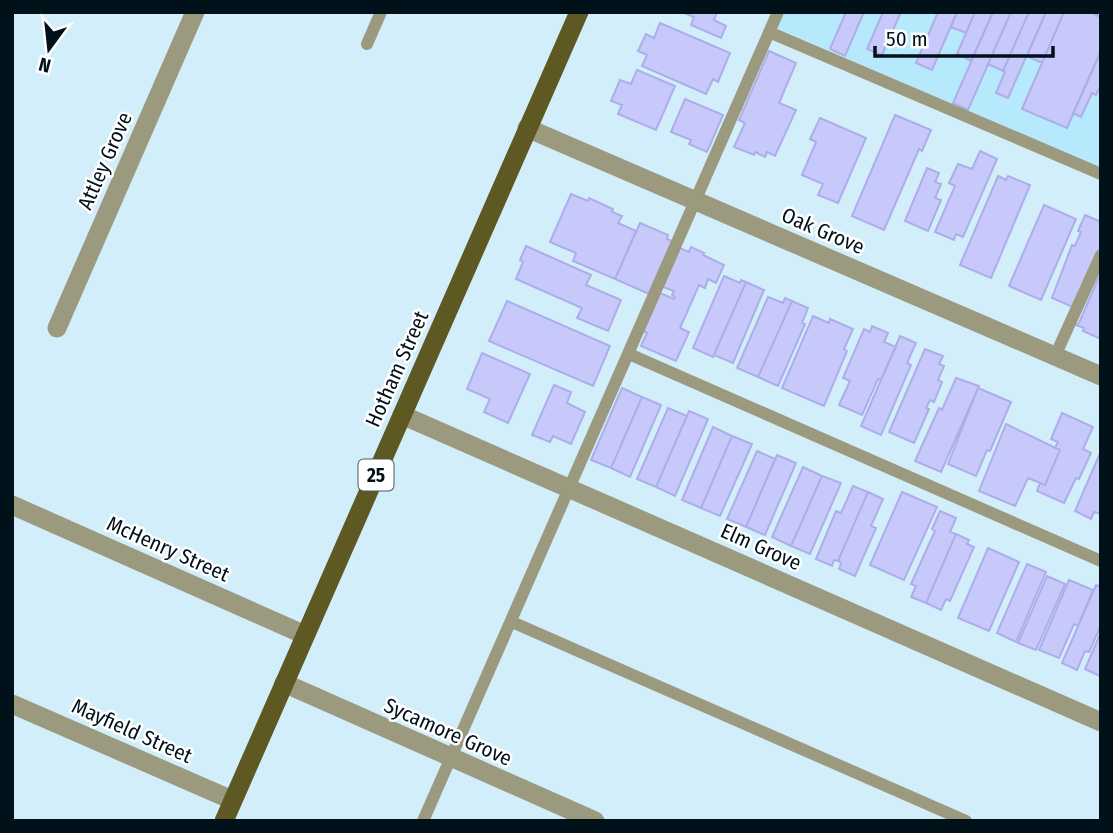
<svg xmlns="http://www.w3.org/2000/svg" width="1113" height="833" viewBox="0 0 1113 833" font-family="'Fira Sans Condensed',sans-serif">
	<rect width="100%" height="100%" fill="#d1eefa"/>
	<path fill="#b7e9fc" d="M784,12h317v157l-324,-141z"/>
	<path fill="#c8c9fb" stroke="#adadea" stroke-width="2" d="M682,12h35l-3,8 12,6 -5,12 -30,-13 3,-8z
		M846,12h18l-19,44 -15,-7z
		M883,12h18l-19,43 -15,-6z
		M938,12h19l-25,58 -16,-7z
		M957,12h18l-9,21 -15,-6z
		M975,12h18l-22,49 -14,-7z
		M993,12h18l-43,98 -15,-7z
		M1011,12h18l-26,59 -15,-7z
		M1029,12h17l-38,86 -12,-5 9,-21 -2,-1z
		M1046,12h18l-22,51 -15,-7z
		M1064,12h26l11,5v34l-34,77 -45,-19z
		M660,23l70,30 -12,29 -5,-3 -7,15 -64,-28 5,-11 -9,-4 8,-17 8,4z
		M769,51l27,12 -17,40 17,7 -21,46 -8,-4 -2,5 -10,-5 -1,3 -20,-8 11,-24 -6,-3z
		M1101,51v34l-5,10 -4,-2 -11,24 -8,-4z
		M637,70l38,16 -19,44 -38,-16 4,-9 -11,-4 9,-21 11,4z
		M685,99l38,16 -16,37 -18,-8 2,-4 -20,-8z
		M895,115l36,15 -9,21 -3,-2 -35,81 -32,-14z
		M820,118l46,20 -28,65 -20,-8 5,-11 -21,-9 14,-33 -6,-3z
		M980,151l17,8 -34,78 -7,-3 -2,6 -19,-8 20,-46 -6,-3 9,-19 14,5z
		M927,168l12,5 -4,9 6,2 -6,14 6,2 -13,31 -23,-10z
		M998,176l8,4 2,-4 22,9 -39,93 -31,-13z
		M571,194l17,7 1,-3 24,11 -1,3 10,4 -4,7 18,8 -21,48 -42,-18 3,-8 -26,-11z
		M1044,205l32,14 -35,81 -32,-14z
		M1085,215l16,7v26l-26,60 -23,-10 20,-53 3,1 6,-14 -3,-1z
		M640,223l28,12 -1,4 5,2 -23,53 -34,-15z
		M526,246l65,29 -5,10 35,15 -13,31 -31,-13 5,-10 -66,-29 7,-17 -3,-2z
		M691,247l13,6 -1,2 21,10 -8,18 -8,-4 -3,9 -6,-3 -19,43 9,4 -13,29 -35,-15 6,-13 -4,-2 17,-38 14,6 1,-2 -3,-2 2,-4 -11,-4 17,-39 9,4z
		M1101,272v67l-18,-8 1,-3 -8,-3 3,-2z
		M724,276l16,7 1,-3 5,2 -33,75 -20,-9z
		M746,282l18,8 -31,73 -19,-8z
		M768,297l15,6 2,-5 7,3 -34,76 -21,-9z
		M507,301l103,45 -17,40 -104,-45z
		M792,301l16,7 -6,15 3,1 -27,62 -20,-9z
		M813,316l16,7 1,-4 23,10 -9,20 3,2 -23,55 -42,-18z
		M872,326l16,7 -4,9 12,5 -15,33 -3,-1 -16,36 -23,-10 11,-24 -7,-3 21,-49 6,3z
		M900,336l16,7 -9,20 4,2 -30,70 -20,-9z
		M925,349l18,7 -4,8 5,2 -6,14 4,2 -8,20 -4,-2 -4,8 3,1 -15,34 -25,-11z
		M482,353l48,21 -22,49 -24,-11 6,-13 -23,-10z
		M956,378l23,8 -38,86 -26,-11 24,-53 3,2z
		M554,385l17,7 -4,11 18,9 -14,32 -18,-8 -3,6 -18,-7z
		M622,388l20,9 -31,71 -20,-8z
		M978,388l33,14 -21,49 -3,-1 -11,26 -28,-12z
		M642,397l19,8 -31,72 -19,-9z
		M668,408l19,8 -31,71 -19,-8z
		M689,411l19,8 -33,77 -19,-9z
		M1062,413l31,14 -10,22 8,4 -12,26 -3,-1 -12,25 -27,-12 3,-8 5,2 15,-35 -5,-2 3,-6 -7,-3z
		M1006,424l54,26 -15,35 -17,-7 -13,28 -36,-15z
		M713,427l19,9 -31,72 -19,-8z
		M732,436l20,8 -32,72 -19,-8z
		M757,451l18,8 -29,68 -19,-8z
		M1101,451v63l-7,-2 -3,7 -16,-8z
		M777,455l19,8 -31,72 -19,-8z
		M803,467l19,9 -31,70 -19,-9z
		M822,476l19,7 -31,71 -19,-8z
		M853,486l15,6 -30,69 -4,-1 -2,6 -16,-7 20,-48 5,2z
		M868,492l15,7 -12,27 5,2 -21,48 -16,-7 2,-6 -3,-2z
		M902,492l35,15 -33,73 -34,-15z
		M940,511l16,7 -6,14 6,2 -30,69 -15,-6 5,-11 -5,-2 24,-53 -3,-2z
		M956,534l13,6 -2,4 7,3 -24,54 -4,-2 -5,11 -15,-7z
		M988,548l31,14 -30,69 -31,-13z
		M1027,564l19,8 -30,70 -19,-9z
		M1047,576l18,8 -29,66 -18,-7z
		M1069,580l24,10 -15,36 -4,-2 -15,34 -20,-8z
		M1096,585l5,2v38l-12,27 -4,-1 -8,19 -15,-7z
		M1101,632v41l-1,3 -15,-7z"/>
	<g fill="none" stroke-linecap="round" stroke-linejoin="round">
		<path stroke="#9c9a7e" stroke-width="12" d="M769,32l332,142
			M367,44l14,-32
			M629,354l472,207
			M1055,356l46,-101
			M512,622l454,199
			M423,821l355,-809"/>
		<path stroke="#9c9a7e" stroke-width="19" d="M527,128l574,248
			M57,328l138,-316
			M402,415l699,307
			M12,505l293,130
			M284,683l311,138
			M12,704l220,96"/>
		<path stroke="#5e5923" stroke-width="19" d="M224,821l355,-809"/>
	</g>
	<g text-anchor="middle" stroke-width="5" stroke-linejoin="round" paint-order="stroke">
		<rect fill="#fff" stroke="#4c585e" stroke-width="2" x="358.5" y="459.5" width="35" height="31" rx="5"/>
		<g font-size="19" font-weight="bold" fill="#001119">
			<text x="376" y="482">25</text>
		</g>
		<g font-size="21" fill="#001119" stroke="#fff">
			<text transform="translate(105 161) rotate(-66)" y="7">Attley Grove</text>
			<text transform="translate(823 231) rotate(23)" y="7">Oak Grove</text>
			<text transform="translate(397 369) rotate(-66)" y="7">Hotham Street</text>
			<text transform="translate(761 547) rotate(24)" y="7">Elm Grove</text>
			<text transform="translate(168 549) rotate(24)" y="7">McHenry Street</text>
			<text transform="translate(132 731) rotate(24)" y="7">Mayfield Street</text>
			<text transform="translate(448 732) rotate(24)" y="7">Sycamore Grove</text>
		</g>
	</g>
	<rect width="1113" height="833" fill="none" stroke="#001119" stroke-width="28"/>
	<g transform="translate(49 49) rotate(195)" stroke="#ffffff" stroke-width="5" paint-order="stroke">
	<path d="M0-5L12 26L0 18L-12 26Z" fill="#001119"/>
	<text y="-10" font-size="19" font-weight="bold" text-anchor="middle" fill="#001119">N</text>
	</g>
	<path d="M875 46v10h178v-10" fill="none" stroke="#001119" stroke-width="3.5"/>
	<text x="886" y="46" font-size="21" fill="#001119" stroke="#ffffff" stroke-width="5" paint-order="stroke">50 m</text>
</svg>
